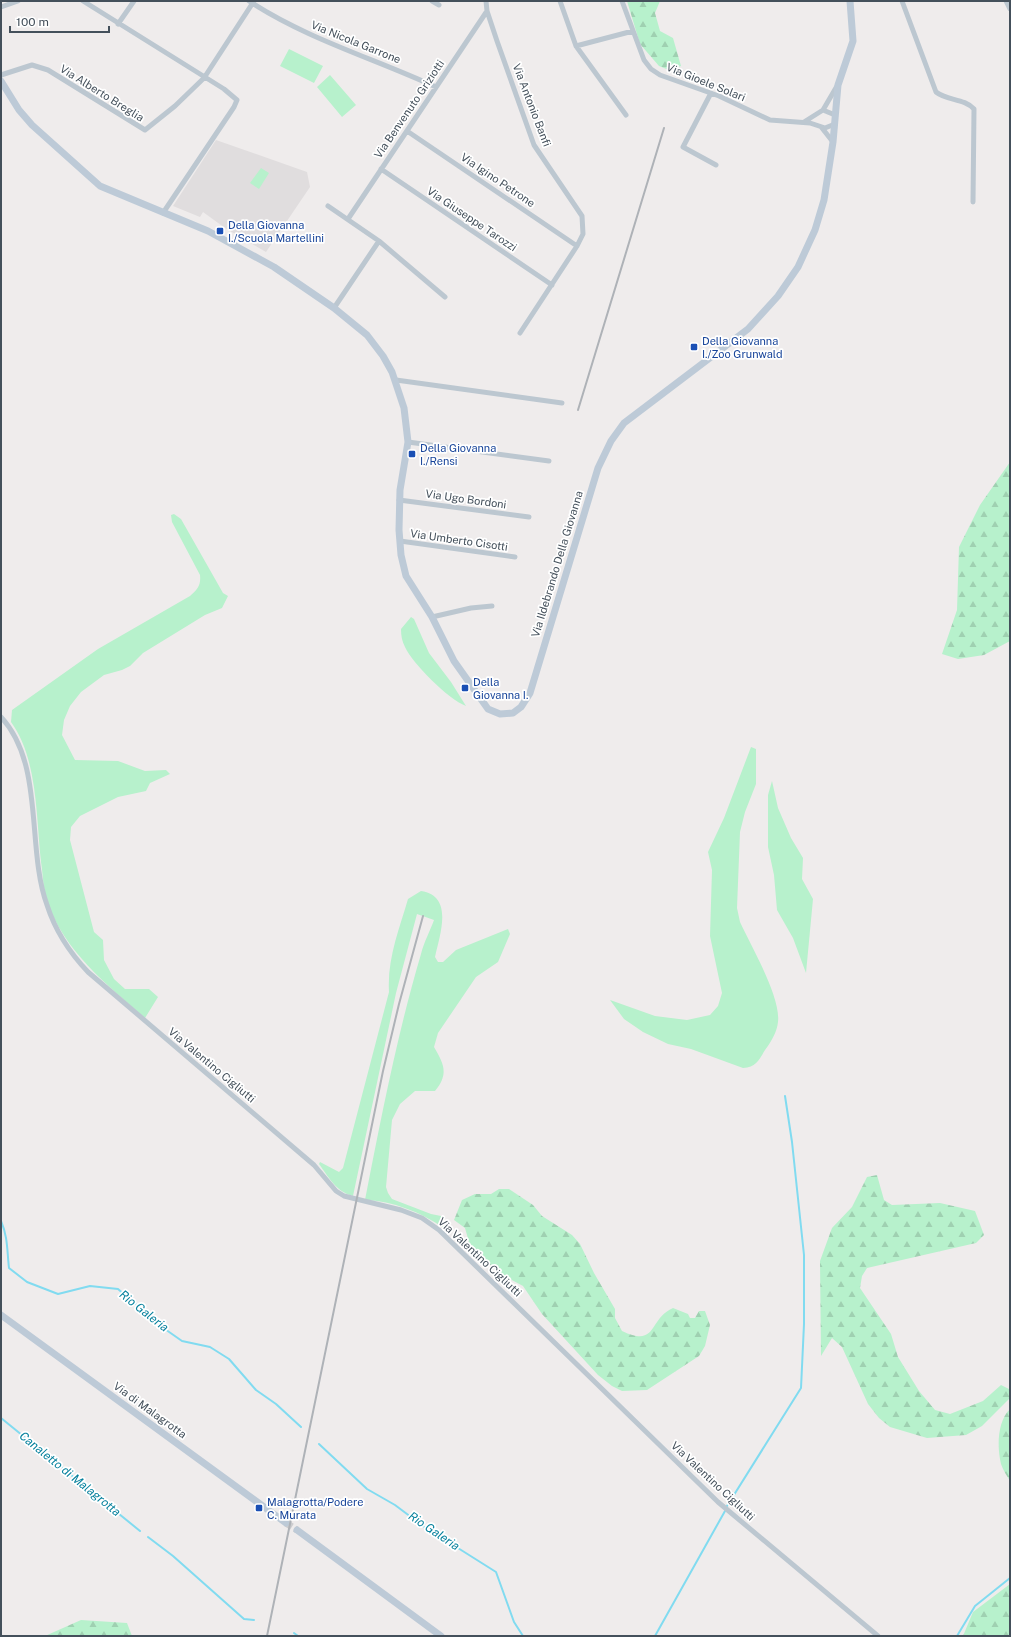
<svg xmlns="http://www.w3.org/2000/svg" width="1011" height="1637" viewBox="0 0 1011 1637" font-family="'Public Sans',sans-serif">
	<defs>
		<pattern id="forest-firs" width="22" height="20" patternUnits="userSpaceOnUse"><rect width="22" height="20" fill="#b7f1cc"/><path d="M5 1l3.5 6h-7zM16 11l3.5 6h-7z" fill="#9fd0b1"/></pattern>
	</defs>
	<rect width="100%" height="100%" fill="#efecec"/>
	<path fill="#e0ddde" d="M216,140l91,32 3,15 -44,65 -41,-24 -22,-16 -3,5 -27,-11z"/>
	<path fill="#b7f1cc" d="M289,49l34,17 -9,17 -34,-17z
		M330,75l26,30 -14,12 -25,-30z
		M261,168l8,5 -10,16 -9,-6z
		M174,514l7,5 42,74 5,3 -6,12 -17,7 -62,38 -13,13 -8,4 -18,5 -23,17 -11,14 -6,14 -2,15 13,25 43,1 27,10 21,-1 4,4 -20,9 -4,8 -28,6 -38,19 -9,11 -1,13 24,92 9,8 1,20 10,19 11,10h24l9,8 -13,21c-39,-34 -81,-67 -98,-117 -4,-12 -4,-27 -6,-39 -5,-45 -3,-103 -30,-140l1,-12 86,-61 92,-53c8,-7 11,-11 10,-21l-28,-53 -1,-7z
		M411,617l3,2 15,34 22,29 15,24c-18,-7 -53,-42 -61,-59 -3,-6 -4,-11 -4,-18z
		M751,747l5,2v35l-11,28 -5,20 -3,76 3,14c11,24 41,75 38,100 -1,10 -7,20 -13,28 -6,10 -9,17 -22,18l-52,-19 -23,-5 -25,-12 -19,-13 -14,-19 45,16 32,4 23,-5 8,-9 4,-13 -12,-57 2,-66 -4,-18 16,-34z
		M772,781l6,27 13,30 12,20 -1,21 11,20 -7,74 -13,-35 -16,-28 -3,-35 -6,-28v-52z
		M421,891c33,5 19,43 14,66l3,5h5l13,-12 52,-21 2,5 -12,28 -22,15 -38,56 -4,14c10,17 15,27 1,44h-20l-15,13 -8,16 -6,67 2,6 4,6 39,15 10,2 5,7 -2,5c-24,-16 -51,-27 -79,-28 16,-82 32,-165 56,-246 3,-12 9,-23 13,-34l-17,-6 -21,79 -43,203c-17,-4 -25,-20 -34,-32l1,-2 19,10 4,-4 46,-176c-2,-33 10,-62 19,-93z"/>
	<path fill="url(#forest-firs)" d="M627,1h33l-5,12 5,18 13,7 8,28 -12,4 -10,-4 -19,-22z
		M1010,462v179l-26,14 -26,4 -16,-5 15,-44 2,-63 21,-42z
		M877,1175l7,25 8,5 48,-2 35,8 9,24 -8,8 -109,25 -5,8 -2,12 31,46 7,23 21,34 16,19 15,4 33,-13 18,-16 8,4 1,9 -28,28 -16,9 -39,3 -37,-11 -11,-9 -11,-14 -26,-57 -10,-9 -11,18 -1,-95 12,-33 20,-21 15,-30z
		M499,1189h10l24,16 9,11 30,19 8,9 14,29 21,36v9l7,13c36,17 26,-12 51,-23l15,6 2,4h5l4,-7h6l5,14 -5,21 -6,10 -52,34 -25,1 -10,-5 -14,-11 -56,-61 -19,-28 -19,-10 -23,-18 -12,-16 -4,-14 -11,-8 8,-20 13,-6h16z
		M1010,1409v72c-3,-5 -7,-11 -9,-17 -4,-17 -4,-42 9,-55z
		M1010,1584v52h-47l10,-24z
		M81,1620l46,3 5,13h-87z"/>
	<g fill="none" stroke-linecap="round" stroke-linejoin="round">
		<path stroke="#81dbf0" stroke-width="2" d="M1,1221c7,16 6,30 8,47l18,14 31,12 32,-8 28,3 44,38 20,14 28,6 19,12 27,31 20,14 25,23
			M1,1418l139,113
			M319,1444l48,45 28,16 28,21 73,46 18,50 9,14
			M727,1506l74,-118 3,-64v-69l-12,-113 -7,-46
			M148,1537l25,19 71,63 10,1
			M294,1633l4,3
			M655,1636l70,-125
			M957,1636l18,-30 35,-28"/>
		<path stroke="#cdcdcf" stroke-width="7" stroke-dasharray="7 3.5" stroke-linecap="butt" d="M286,1523l11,7"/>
		<path stroke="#bcc7d0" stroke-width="5" d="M83,1l141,88 13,11 -3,7 -71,106
			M249,1c58,38 124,57 187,86
			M432,1l7,4
			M486,1l1,10 10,30 37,104 48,71 1,18 -6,12 -57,87
			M560,1l16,45 50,69
			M622,1l22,59 7,9 9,6 59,21 51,24 40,3 15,5 10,-4
			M902,1l34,91c11,9 28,6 38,17l-1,93
			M1006,1l4,8
			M1,7l17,-6
			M118,24l16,-23
			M576,46l57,-15
			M1,75l31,-10 16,5 97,60 30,-24 29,-28 50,-77
			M711,93l-28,54 33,18
			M823,110l12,5
			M804,122l19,-12 14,-24
			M822,128l11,14
			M407,131l170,115
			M381,169l171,116
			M328,206l51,35 66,56
			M348,219l139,-208
			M334,308l45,-67
			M396,380l166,23
			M408,442l141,19
			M399,500l130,17
			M400,541l115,16
			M432,617l39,-9 21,-2
			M1,717c44,48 25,130 46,188 8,25 23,48 41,67l226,193 22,26 8,5 57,14 21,8 17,12 279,272 160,134"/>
		<path stroke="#bdcad7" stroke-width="7" d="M1,81l18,29 13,15 68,61 108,45 66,36 60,41 33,27 16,21 9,16 12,36 4,34 -8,48 -1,40 2,25 5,21 26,41 22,44 34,48 12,5 13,-1 8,-6 9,-14 68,-225 13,-27 13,-18 124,-94 30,-33 20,-29 17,-37 9,-30 9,-58 5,-57 15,-44 -3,-40
			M1,1315l285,208
			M297,1530l144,106"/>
		<path stroke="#aeb2b7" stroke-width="2" d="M578,410l86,-282
			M267,1636l116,-565 16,-67 24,-88"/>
	</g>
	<g fill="#1a4fb4" stroke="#fff" stroke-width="1.5">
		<rect x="216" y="227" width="8" height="8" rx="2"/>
		<rect x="690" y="343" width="8" height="8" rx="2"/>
		<rect x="408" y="450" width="8" height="8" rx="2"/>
		<rect x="461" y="684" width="8" height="8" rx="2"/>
		<rect x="255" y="1504" width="8" height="8" rx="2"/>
	</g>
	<g text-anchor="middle" stroke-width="3.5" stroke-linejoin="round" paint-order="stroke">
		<g font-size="11" fill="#44505b" stroke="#fff">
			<text transform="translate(356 42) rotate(22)" y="4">Via Nicola Garrone</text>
			<text transform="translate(706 82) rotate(22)" y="4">Via Gioele Solari</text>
			<text transform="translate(102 93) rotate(32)" y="4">Via Alberto Breglia</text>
			<text transform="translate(532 105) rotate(69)" y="4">Via Antonio Banfi</text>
			<text transform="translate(409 109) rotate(-56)" y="4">Via Benvenuto Griziotti</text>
			<text transform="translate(498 180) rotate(34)" y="4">Via Igino Petrone</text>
			<text transform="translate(472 219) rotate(34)" y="4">Via Giuseppe Tarozzi</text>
			<text transform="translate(466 499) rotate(8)" y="4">Via Ugo Bordoni</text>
			<text transform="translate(459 540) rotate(8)" y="4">Via Umberto Cisotti</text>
			<text transform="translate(557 564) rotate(-73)" y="4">Via Ildebrando Della Giovanna</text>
			<text transform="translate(212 1065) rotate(40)" y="4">Via Valentino Cigliutti</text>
			<text transform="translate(480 1257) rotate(43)" y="4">Via Valentino Cigliutti</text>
			<text transform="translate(150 1410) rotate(36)" y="4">Via di Malagrotta</text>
			<text transform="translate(713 1481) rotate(43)" y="4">Via Valentino Cigliutti</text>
		</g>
		<g font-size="11" fill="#164399" stroke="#fff" text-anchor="start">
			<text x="228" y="229">Della Giovanna<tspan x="228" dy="13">I./Scuola Martellini</tspan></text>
			<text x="702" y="345">Della Giovanna<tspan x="702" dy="13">I./Zoo Grunwald</tspan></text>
			<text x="420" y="452">Della Giovanna<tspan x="420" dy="13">I./Rensi</tspan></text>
			<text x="473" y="686">Della<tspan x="473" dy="13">Giovanna I.</tspan></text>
			<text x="267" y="1506">Malagrotta/Podere<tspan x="267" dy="13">C. Murata</tspan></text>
		</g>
		<g font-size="12" font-style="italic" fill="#06819d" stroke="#fff">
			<text transform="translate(144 1311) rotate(38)" y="4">Rio Galeria</text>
			<text transform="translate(70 1474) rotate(39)" y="4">Canaletto di Malagrotta</text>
			<text transform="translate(434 1531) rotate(34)" y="4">Rio Galeria</text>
		</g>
	</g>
	<rect width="1011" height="1637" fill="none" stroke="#44505b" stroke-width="4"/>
	<path d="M10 26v6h99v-6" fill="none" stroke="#44505b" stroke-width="2"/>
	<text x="16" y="26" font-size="12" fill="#44505b" stroke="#ffffff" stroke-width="3" paint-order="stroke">100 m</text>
</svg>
